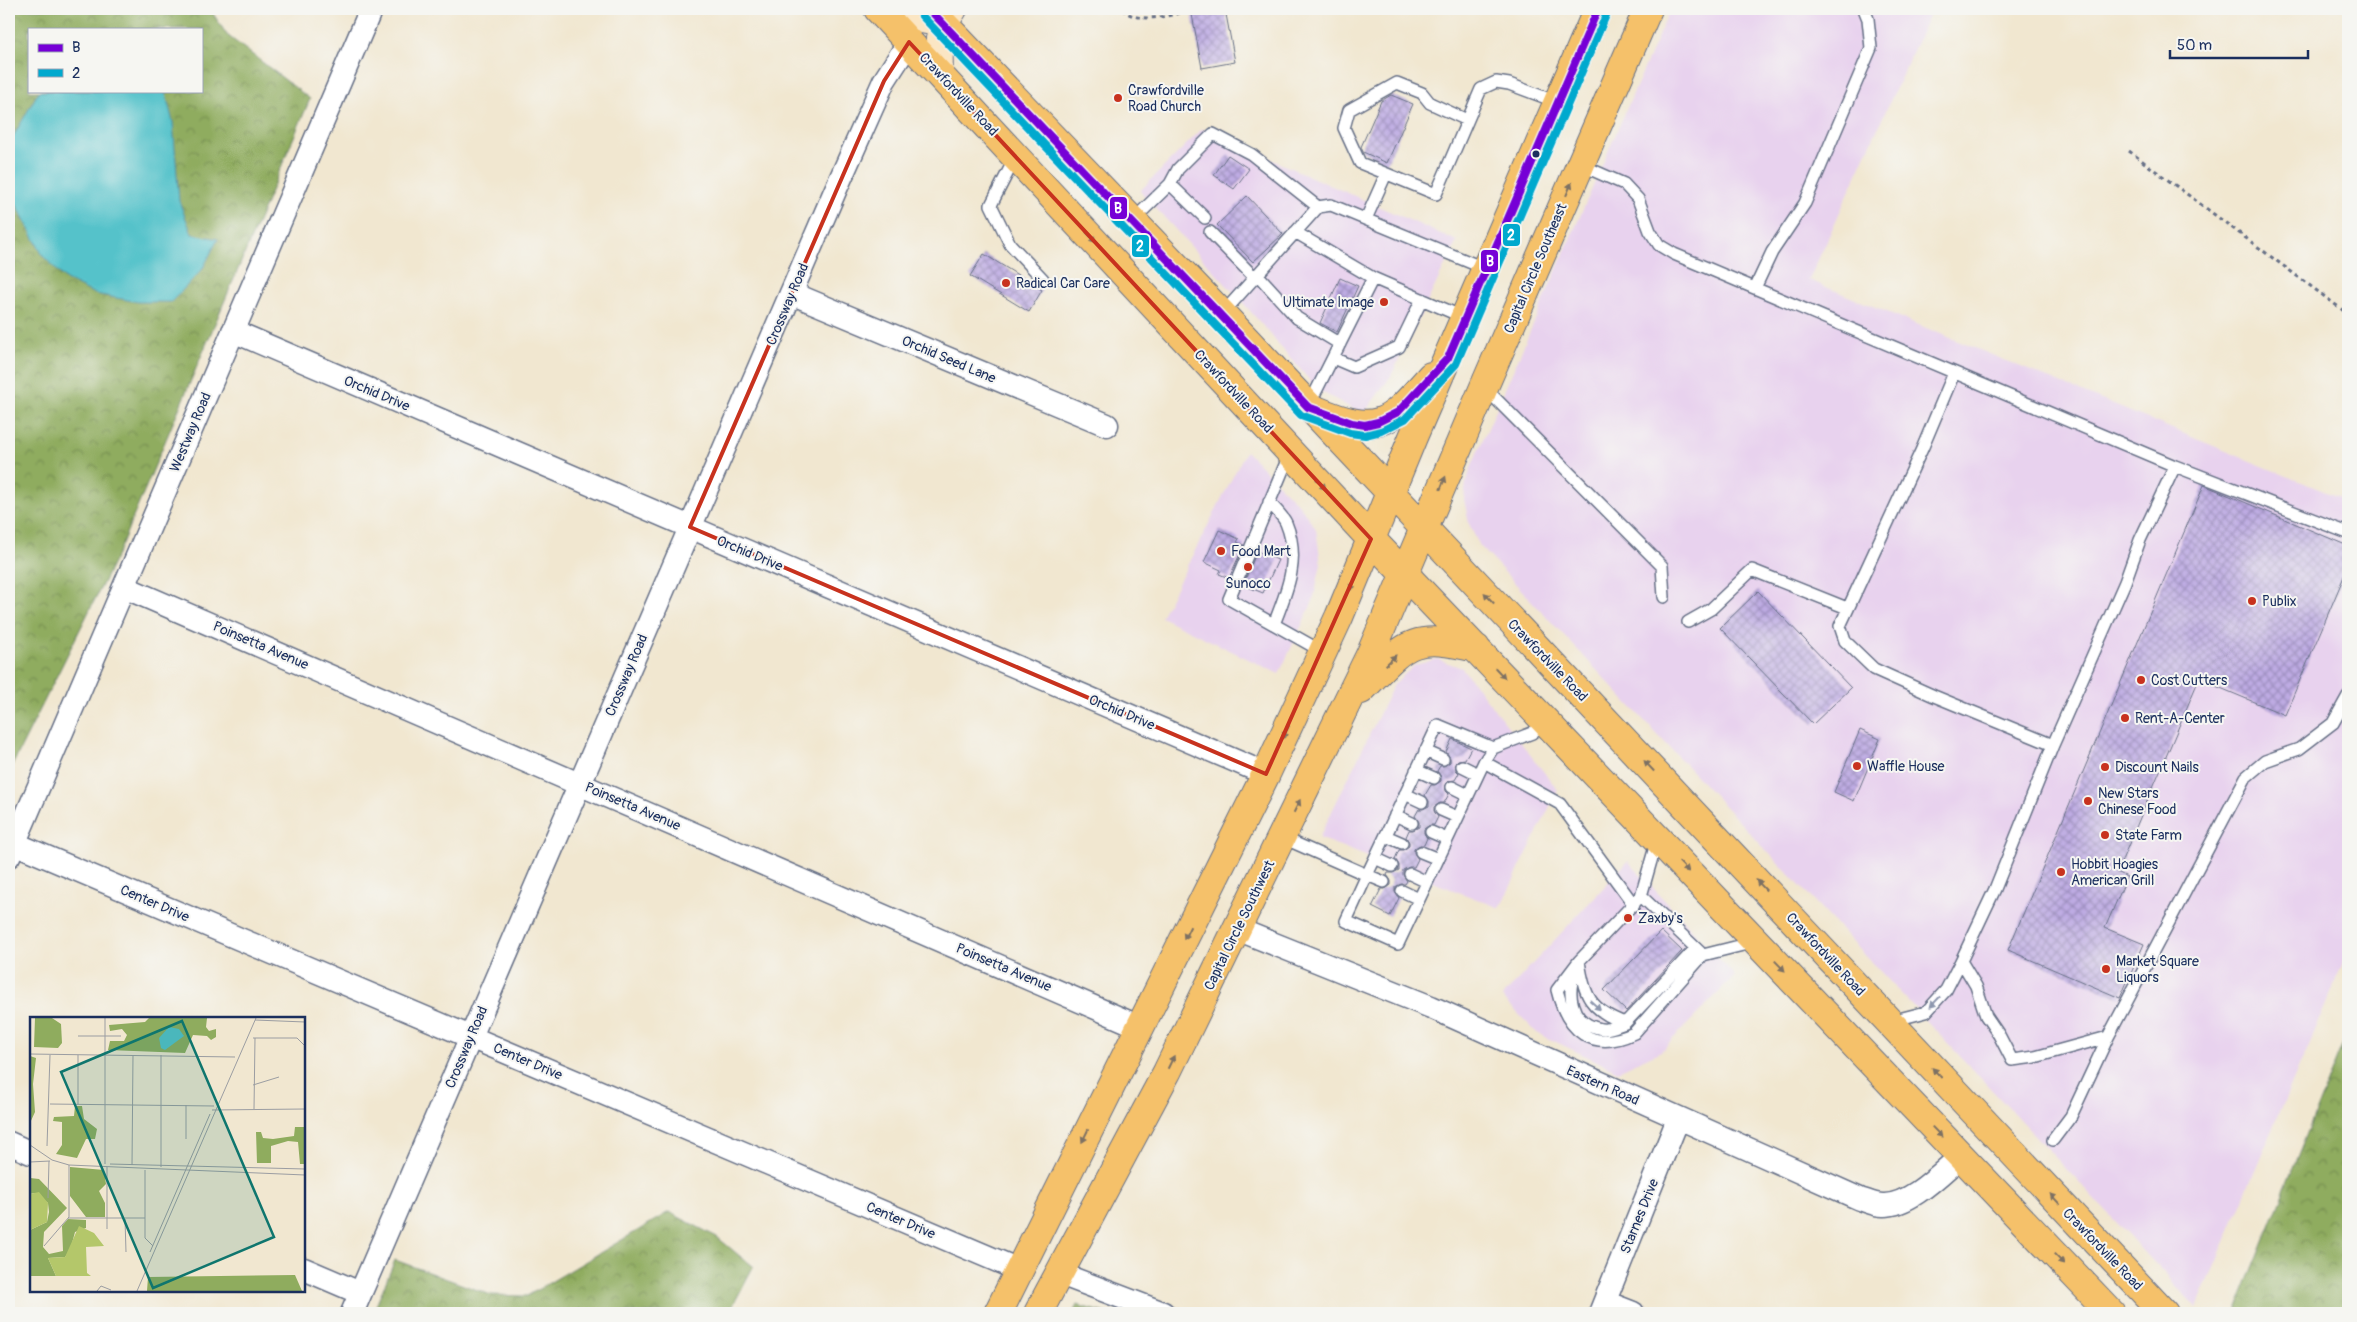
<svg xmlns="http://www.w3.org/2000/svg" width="2357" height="1322" viewBox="0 0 2357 1322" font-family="Pangolin,sans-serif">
	<defs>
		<pattern id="forest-crowns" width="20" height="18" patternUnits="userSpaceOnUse" patternTransform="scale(1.25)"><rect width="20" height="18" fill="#8fac5e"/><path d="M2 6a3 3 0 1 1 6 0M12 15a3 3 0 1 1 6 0" fill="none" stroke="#748c51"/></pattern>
		<pattern id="building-cross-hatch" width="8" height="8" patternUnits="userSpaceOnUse" patternTransform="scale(1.25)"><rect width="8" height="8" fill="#beabe3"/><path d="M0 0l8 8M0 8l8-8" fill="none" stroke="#9a8cbb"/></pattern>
	</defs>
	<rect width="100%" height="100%" fill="#f6f6f2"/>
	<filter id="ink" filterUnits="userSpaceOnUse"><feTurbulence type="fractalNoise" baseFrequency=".02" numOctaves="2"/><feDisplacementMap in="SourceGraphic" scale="10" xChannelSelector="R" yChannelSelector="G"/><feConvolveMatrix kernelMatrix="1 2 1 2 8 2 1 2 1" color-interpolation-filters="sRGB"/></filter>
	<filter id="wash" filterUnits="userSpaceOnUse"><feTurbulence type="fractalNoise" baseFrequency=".0096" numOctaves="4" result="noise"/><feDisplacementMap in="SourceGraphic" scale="20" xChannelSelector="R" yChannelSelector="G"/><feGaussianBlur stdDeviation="1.12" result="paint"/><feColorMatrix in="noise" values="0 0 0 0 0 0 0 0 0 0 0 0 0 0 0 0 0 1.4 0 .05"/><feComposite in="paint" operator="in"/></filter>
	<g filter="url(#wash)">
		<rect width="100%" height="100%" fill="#f1e7d0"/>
		<path fill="#e8d2ee" d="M1670,9h262l-123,271 539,221v450l-151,357 -718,-763 -10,-21 -5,-25 2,-16 6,-18z
			M1202,129l255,112 -66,135 -26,36 -4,1 -43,-23 -73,-85 -105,-114z
			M1246,451l54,55 16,23 5,35 -8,37 -34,73 -118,-57z
			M1437,659l25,9 96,122 -58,118 -181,-70 75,-154 21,-19z
			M1628,861l107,115 -74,75 -43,20 -81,-38 -35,-36z"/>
		<path fill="url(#forest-crowns)" stroke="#556e5e" fill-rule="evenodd" d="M9,9h201l17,26 83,64 -192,454 -109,219zM29,29h172v62h-172z
			M2348,1031v282h-113z
			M669,1212l48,25 36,30 -24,46h-356l22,-53 96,35 36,1z
			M1077,1305l28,8h-32z"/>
		<path fill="#55c2ca" stroke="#387894" d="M39,91h126l8,31 6,79 13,33 26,5 -16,31 -31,32h-33l-43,-8 -29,-14 -23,-24 -34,-66v-46z"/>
		<g id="blocks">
			<path fill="url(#building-cross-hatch)" d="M1191,9h34l10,53 -33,6z
				M1391,95l22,9 -26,59 -24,-11 -2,-5 20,-46z
				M1228,155l21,14 -15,20 -20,-14z
				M1247,196l36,38 -30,28 -36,-37z
				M984,254l58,36 -13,22 -59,-36z
				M1340,278l18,8 -21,46 -17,-9z
				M2204,485l144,61v21l-63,148 -86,-36 -82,193 10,5 -22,51 39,16 -24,54 -112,-48z
				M1219,530l20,9 -2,3 7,3 -15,33 -10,-4 2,-4 -17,-8z
				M1257,551l21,9 -15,33 -20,-8z
				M1758,591l93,97 -38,36 -93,-96z
				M1860,730l20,9 -26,62 -20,-9z
				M1452,739l19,9 -6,11 -7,1 -3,3 1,7 3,3 -4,7 -7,1 -3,3 1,7 3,3 -5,9h-4l-6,4v4l4,6 -4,8h-4l-6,4v4l3,5 -3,7h-4l-6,4v4l4,6 -4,8h-5l-6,3v5l4,6 -2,3h-4l-6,3v5l4,6 -9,18 -18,-9 9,-18h4l6,-4v-4l-4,-6 1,-2h5l6,-3v-5l-4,-6 4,-9h4l6,-4v-4l-3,-5 3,-7h4l6,-3v-5l-4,-6 4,-7h4l6,-3v-5l-4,-6 6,-10h4l6,-4v-4l-4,-6 3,-5h4l6,-4v-4l-4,-6z
				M1661,931l21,20 -56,60 -22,-21z"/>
		</g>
	</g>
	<g filter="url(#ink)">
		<use href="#blocks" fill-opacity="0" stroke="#666f86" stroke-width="1"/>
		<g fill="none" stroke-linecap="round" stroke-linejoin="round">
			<defs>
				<path id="lane" d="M1467,120l-37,-17 -8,-10 -25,-10 -48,27 -5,18 16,35 76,31 45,-105 15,-7 13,2 48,18
					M1015,158l-24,47 19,39 33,35
					M1581,165l43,19 14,15 12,32 9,14 15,9 501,212 173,67
					M1170,184l35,34
					M1366,219l20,-45
					M1132,221l38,-37 8,-15 35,-35 38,20 67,53
					M1210,232l44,45
					M1295,232l78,46 92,40
					M1257,274l40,44 43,26
					M1755,288l17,-36 33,-49 66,-155 -3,-29 -4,-10
					M1222,314l96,-107 13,-2 155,64
					M1333,358l21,9 45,-20 23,-48
					M1954,373l-32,76 -82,177 5,15 29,28 60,27 119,49
					M1484,387l178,179 2,31
					M1309,405l64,-127
					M1290,453l-61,146 94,53
					M1269,502c6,7 14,14 17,21 15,36 1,68 -12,101
					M1688,622l23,-13 41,-39 95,38
					M1493,748l39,-15 13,-11
					M1425,751l18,8
					M1484,762l76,42 74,101
					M1462,766l16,8
					M1416,770l18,8
					M1452,787l16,8
					M1405,794l17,8
					M1441,810l16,7
					M1395,815l17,8
					M1431,832l16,7
					M1386,836l16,7
					M1281,837l86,38 71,-150 55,23 -9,14 -86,182 -52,-23 21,-46 17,7
					M1657,840l-16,56 -62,65 -22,29c10,41 35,63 77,43l69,-78 52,-13
					M1421,852l17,7
					M1375,858l17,8
					M1410,874l17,8
					M1402,891l17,8
					M1641,896l59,56
					M1579,961c5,35 11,49 46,62l71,-75
					M1961,961l15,25 10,30 13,19 13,25 23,-3 73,-20
					M1575,972c-8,20 -5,48 19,55 4,1 8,3 12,2 6,-1 13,-4 19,-6
					M1891,1021l35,-9 20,-22 15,-29 34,-72 58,-144 72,-163 15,-42 35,-74
					M2053,1140l18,-24 37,-79 138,-260 19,-16 34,-12 34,-26 15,-27"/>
				<path id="street" d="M791,293l316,132
					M233,331l1033,443
					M124,587l1016,440
					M9,841l1010,429
					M9,856l362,-847
					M1237,929l194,78 429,192c7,2 15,6 23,6 27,1 58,-32 78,-49
					M9,1143l22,10
					M304,1269l56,24
					M1058,1273l105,40
					M1605,1302l28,11
					M352,1313l483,-1122 49,-110 25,-39
					M1600,1313l78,-194"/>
				<path id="secondary" d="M885,9l31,9 27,5
					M939,72c-1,-25 -1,-42 14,-63"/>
				<path id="primary" d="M878,9l493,530 740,774
					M929,9l293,305 942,999
					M1316,410c64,27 72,14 115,-34
					M1361,690c45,-46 49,-58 115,-42
					M998,1313l268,-539 73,-157 74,-180 185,-428
					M1038,1313l129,-241 204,-419 113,-266 164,-378"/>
			</defs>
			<use href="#lane" stroke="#666f86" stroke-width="14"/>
			<use href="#street" stroke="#666f86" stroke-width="25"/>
			<use href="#secondary" stroke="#666f86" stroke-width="30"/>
			<use href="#primary" stroke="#666f86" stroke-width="30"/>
			<path stroke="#666f86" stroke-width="3" stroke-dasharray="4 4" stroke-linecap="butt" d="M1122,9c17,17 49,5 70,2
				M2129,151l219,163"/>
			<use href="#lane" stroke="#fff" stroke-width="11"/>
			<use href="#street" stroke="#fff" stroke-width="22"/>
			<use href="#secondary" stroke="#fbe6c4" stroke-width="28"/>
			<use href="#primary" stroke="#f5c16b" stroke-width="28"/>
			<defs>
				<path id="bus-1" d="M929,9l379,398 44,16 13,2 13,-3 20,-10 50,-54 150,-349"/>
				<path id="bus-2" d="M922,16l379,399 49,18 15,2 16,-4 24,-12 51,-55 151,-351"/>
			</defs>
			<use href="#bus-1" stroke="#f6f6f2" stroke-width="11"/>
			<use href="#bus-2" stroke="#f6f6f2" stroke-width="11"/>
			<use href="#bus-1" stroke="#7600d6" stroke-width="8"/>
			<use href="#bus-2" stroke="#00a9ce" stroke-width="8"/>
		</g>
		<defs><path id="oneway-solid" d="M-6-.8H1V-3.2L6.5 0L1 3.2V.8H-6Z" transform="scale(1.25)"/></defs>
		<g fill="#7d7164">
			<use href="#oneway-solid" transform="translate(1569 189) rotate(-67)"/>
			<use href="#oneway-solid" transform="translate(1091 237) rotate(47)"/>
			<use href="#oneway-solid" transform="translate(1443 483) rotate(-68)"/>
			<use href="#oneway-solid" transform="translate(1321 484) rotate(47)"/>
			<use href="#oneway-solid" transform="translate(1353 584) rotate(113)"/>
			<use href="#oneway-solid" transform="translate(1489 598) rotate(-133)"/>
			<use href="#oneway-solid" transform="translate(1391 660) rotate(-45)"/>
			<use href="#oneway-solid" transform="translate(1500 673) rotate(47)"/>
			<use href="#oneway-solid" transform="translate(1286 732) rotate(115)"/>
			<use href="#oneway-solid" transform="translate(1649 766) rotate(-133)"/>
			<use href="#oneway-solid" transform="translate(1297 806) rotate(-64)"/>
			<use href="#oneway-solid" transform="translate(1684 867) rotate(46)"/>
			<use href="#oneway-solid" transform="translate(1761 885) rotate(-133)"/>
			<use href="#oneway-solid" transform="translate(1187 933) rotate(116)"/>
			<use href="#oneway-solid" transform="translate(1780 966) rotate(46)"/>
			<use href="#oneway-solid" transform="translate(1171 1062) rotate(-64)"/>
			<use href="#oneway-solid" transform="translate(1937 1073) rotate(-133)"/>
			<use href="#oneway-solid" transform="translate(1937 1132) rotate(46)"/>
			<use href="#oneway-solid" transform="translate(1085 1136) rotate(116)"/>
			<use href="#oneway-solid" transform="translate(2055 1199) rotate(-133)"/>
			<use href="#oneway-solid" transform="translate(2059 1259) rotate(46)"/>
		</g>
		<g fill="#8d97ae">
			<use href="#oneway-solid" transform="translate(1935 1002) rotate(133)"/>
			<use href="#oneway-solid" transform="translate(1595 1005) rotate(42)"/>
		</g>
	</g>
	<path fill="none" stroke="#c8321e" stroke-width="4" stroke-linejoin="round" d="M909,42l462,497 -105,235 -576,-247 194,-446z"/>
	<g fill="#c8321e" stroke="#f6f6f2" stroke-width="2">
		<circle cx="1118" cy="98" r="5"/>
		<circle cx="1006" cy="283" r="5"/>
		<circle cx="1384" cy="302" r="5"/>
		<circle cx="1221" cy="551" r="5"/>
		<circle cx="1248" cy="567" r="5"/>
		<circle cx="2252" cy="601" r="5"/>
		<circle cx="2141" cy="680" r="5"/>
		<circle cx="2125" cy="718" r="5"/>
		<circle cx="1857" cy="766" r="5"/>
		<circle cx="2105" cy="767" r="5"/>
		<circle cx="2088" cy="801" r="5"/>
		<circle cx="2105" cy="835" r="5"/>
		<circle cx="2061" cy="872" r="5"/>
		<circle cx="1628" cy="918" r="5"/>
		<circle cx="2106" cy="969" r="5"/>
	</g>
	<circle fill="#1b2f5e" stroke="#f6f6f2" stroke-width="2" cx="1536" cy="154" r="4.5"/>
	<g text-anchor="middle" stroke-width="4" stroke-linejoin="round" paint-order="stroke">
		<g font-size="14" fill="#1b2f5e" stroke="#f6f6f2" text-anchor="start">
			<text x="1128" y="95">Crawfordville<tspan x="1128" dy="16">Road Church</tspan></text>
			<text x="1016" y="288">Radical Car Care</text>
			<text x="1374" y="307" text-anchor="end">Ultimate Image</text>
			<text x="1231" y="556">Food Mart</text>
			<text x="1248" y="588" text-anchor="middle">Sunoco</text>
			<text x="2262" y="606">Publix</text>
			<text x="2151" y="685">Cost Cutters</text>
			<text x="2135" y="723">Rent-A-Center</text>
			<text x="1867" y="771">Waffle House</text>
			<text x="2115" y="772">Discount Nails</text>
			<text x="2098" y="798">New Stars<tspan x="2098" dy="16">Chinese Food</tspan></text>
			<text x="2115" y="840">State Farm</text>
			<text x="2071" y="869">Hobbit Hoagies<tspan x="2071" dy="16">American Grill</tspan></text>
			<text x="1638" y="923">Zaxby's</text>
			<text x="2116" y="966">Market Square<tspan x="2116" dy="16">Liquors</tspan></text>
		</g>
		<g font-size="14" fill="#1b2f5e" stroke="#f6f6f2">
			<text transform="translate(959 94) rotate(47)" y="5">Crawfordville Road</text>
			<text transform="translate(1535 268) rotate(-67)" y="5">Capital Circle Southeast</text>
			<text transform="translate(787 304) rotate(-67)" y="5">Crossway Road</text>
			<text transform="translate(949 359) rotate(23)" y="5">Orchid Seed Lane</text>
			<text transform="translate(1234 391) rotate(47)" y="5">Crawfordville Road</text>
			<text transform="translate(377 393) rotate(23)" y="5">Orchid Drive</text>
			<text transform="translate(190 432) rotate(-67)" y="5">Westway Road</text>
			<text transform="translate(750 553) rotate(23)" y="5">Orchid Drive</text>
			<text transform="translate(261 645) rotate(23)" y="5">Poinsetta Avenue</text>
			<text transform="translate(1548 660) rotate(46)" y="5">Crawfordville Road</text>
			<text transform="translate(626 675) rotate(-67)" y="5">Crossway Road</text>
			<text transform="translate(1122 712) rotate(23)" y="5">Orchid Drive</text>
			<text transform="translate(633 806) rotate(23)" y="5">Poinsetta Avenue</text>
			<text transform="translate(155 903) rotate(23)" y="5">Center Drive</text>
			<text transform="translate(1239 925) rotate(-64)" y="5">Capital Circle Southwest</text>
			<text transform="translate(1826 954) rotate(47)" y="5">Crawfordville Road</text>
			<text transform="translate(1004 967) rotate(23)" y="5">Poinsetta Avenue</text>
			<text transform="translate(466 1047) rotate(-67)" y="5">Crossway Road</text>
			<text transform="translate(528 1061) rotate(23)" y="5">Center Drive</text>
			<text transform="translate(1603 1085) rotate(24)" y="5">Eastern Road</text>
			<text transform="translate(1639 1216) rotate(-68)" y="5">Starnes Drive</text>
			<text transform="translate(901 1220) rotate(23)" y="5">Center Drive</text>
			<text transform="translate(2103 1249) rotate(46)" y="5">Crawfordville Road</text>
		</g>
	</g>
	<g transform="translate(30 1017)">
		<rect width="275" height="275" fill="#f1e7d0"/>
		<path d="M5,1h17l9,6 1,19 -4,5 -24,-1zM119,1h58l-1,9 3,4 7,-2v8l-5,3 -4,-4 -14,-1 -8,18 -77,-3 2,-9h14l3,-6 -5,-6 -12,2 -1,-6 36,-3zM0,39l6,2 -3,26 2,28 -5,11zM45,89h7l2,13 13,10 -2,10h-9l-9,19 -21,-4 6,-9v-23l-9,-1 1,-4 20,-1zM265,110h10v37h-5l-2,-22 -10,-1 -17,5v17h-14l-1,-31h5l2,6 10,1 21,-3zM40,150l34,3 2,14 -7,7 6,12v14h-19l-16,-21zM0,161l9,1 28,29 -23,24 -1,15 6,7 14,-3 -1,-25 6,-7 18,1v8l-11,4 -5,19 -5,6 -17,1 8,18h-26v-46l17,-8 2,-10 -1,-9 -13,-10 -5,1zM265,258l7,16h-155l1,-14z" fill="#8fac5e"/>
		<path d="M9,175l9,11 -1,19 -17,8v-36zM49,209l15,7 10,13 -18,1 1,26 4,3h-35l-8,-18 17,-1z" fill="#b4c76a"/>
		<path d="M139,10l10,2 5,7 -19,14 -4,-2 -2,-10z" fill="#55c2ca"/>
		<path fill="none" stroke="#9b9da2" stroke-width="1" d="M225,3l50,2M48,19h43M223,21h44l8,8M0,37l205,3M223,68l26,-8M20,87l164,2M48,87v-49M156,88v34M224,92l1,-71M182,93l93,-1M0,128l22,15 17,5 236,10M17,129l3,-91M0,145l20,-1M75,147v-146M80,147l195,5M102,148l1,-110M77,150v62M131,150v-112M115,153v68l8,8M18,181l1,-37M38,201h77M95,202l1,33M14,229l25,-29v-52M120,235l60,-138M67,274l4,-5 10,4M107,274l119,-273"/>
		<path fill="#0f766e" fill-opacity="0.15" stroke="#0f766e" stroke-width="2.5" d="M152,4l92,216 -121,51 -92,-216z"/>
		<rect width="275" height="275" fill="none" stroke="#1b2f5e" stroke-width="2.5"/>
	</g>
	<g stroke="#f6f6f2" stroke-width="2">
		<rect x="1109" y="196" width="19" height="24" rx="5" fill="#7600d6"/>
		<rect x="1502" y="223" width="19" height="24" rx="5" fill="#00a9ce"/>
		<rect x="1131" y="234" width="19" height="24" rx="5" fill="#00a9ce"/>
		<rect x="1480" y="249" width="19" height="24" rx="5" fill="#7600d6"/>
	</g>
	<g font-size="14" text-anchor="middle" font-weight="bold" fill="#fff">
		<text x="1118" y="213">B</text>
		<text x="1511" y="240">2</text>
		<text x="1140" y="251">2</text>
		<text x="1490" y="266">B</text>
	</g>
	<rect width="2357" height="1322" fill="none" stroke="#f6f6f2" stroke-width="30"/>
	<rect x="28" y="28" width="175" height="65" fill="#f6f6f2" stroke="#9ea6b7"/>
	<rect x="38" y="44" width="25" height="8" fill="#7600d6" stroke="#9ea6b7"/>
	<text x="72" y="52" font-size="15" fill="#1b2f5e">B</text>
	<rect x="38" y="69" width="25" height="8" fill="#00a9ce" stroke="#9ea6b7"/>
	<text x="72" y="78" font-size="15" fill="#1b2f5e">2</text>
	<path d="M2170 50v8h138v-8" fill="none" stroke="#1b2f5e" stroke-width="2.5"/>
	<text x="2177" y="50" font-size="15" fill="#1b2f5e" stroke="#f6f6f2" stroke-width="4" paint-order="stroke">50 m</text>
</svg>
